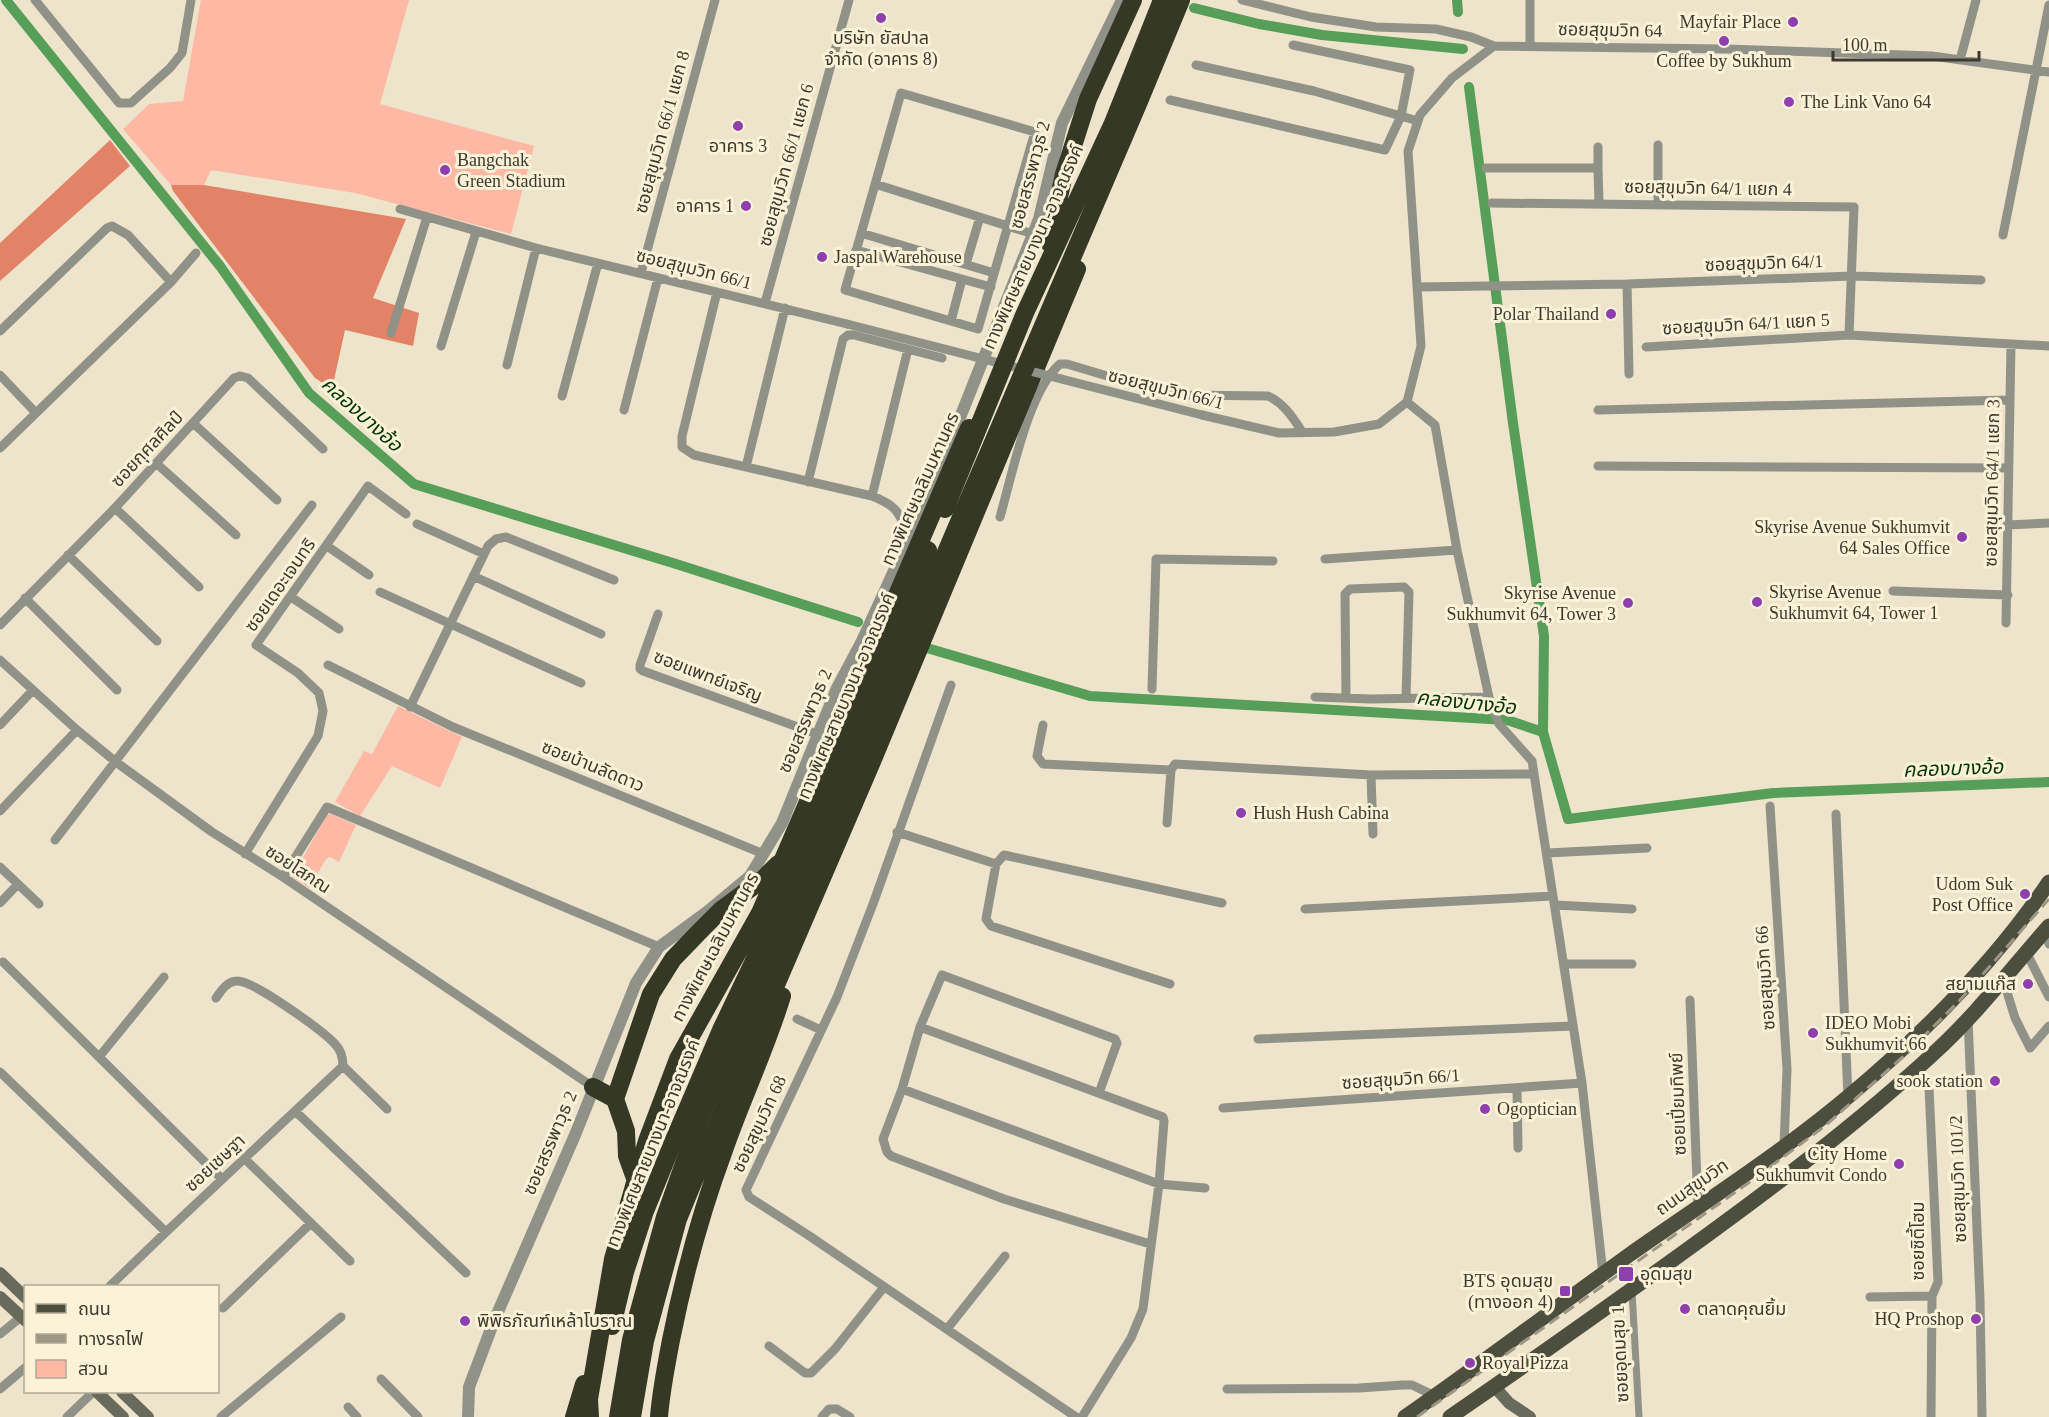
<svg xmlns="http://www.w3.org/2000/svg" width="2049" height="1417" viewBox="0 0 2049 1417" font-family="'Times New Roman','Noto Sans Thai',serif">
	<rect width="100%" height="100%" fill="#ede4cb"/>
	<path fill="#feb8a3" d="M201,0h208l-29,104 154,42 -23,88 -156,-41 -144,-23 -7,15h-33l-48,-56 26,-25 34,-3z
		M398,706l64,31 -22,51 -48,-22 -32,50 -25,-14 29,-51 8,3z
		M331,814l25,11 -17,37 -9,-5 -4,2 -17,29 -17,-11 35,-62z"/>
	<path fill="#e28367" d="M110,140l20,26 -130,115v-38z
		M171,185h33l202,34 -33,79 46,15 -6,33 -68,-16 -13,59 -17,-11 -142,-187z"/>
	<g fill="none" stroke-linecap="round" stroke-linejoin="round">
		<path stroke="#579e59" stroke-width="10" d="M6,0l214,266 89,127 105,91 259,79 185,59
			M1457,0l1,12
			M1194,8l65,16 63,11 141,14
			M1469,87l44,336 31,213 -1,96
			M927,648l163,48 417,24 36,12 25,87 205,-26 276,-11"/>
		<path stroke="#909288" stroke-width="7" d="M1632,1291l7,126"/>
		<path stroke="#909288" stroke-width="9" d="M35,0l84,103h12l39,-35 12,-15 9,-53
			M1242,0l69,17 65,10 60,2 35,8 23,9
			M1530,45v-45
			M1960,60l16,-60
			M1196,65l118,26 104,30
			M901,93l134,39 -57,197 -133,-39z
			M1170,100l215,50 16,-34 9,-46 -117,-25
			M1658,145v59
			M1598,147v21
			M1486,168h112l1,35
			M875,184l158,50
			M1492,203l362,4 -5,128 200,11
			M400,209l136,39 311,76
			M861,233l133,40
			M2003,235l46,-230
			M856,250l135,37
			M966,264l14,-47
			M641,273l74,-273
			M1627,284l2,90
			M1417,287l210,-3 226,-8 128,4
			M717,292l-35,144v11l12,8 178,41c25,10 26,15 37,39
			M765,303l84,-303
			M951,321l11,-42
			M0,331l107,-103 5,-2 16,9 43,47
			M391,333l36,-116
			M441,346l35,-114
			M1646,347l203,-12
			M507,365l29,-117
			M0,375l36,38
			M562,396l36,-133
			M1407,402l14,-56 -13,-195 12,-36 32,-37 42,-32 232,3 206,7 117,16
			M1407,402l28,23 22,125 33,152 9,22 33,37 50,322 21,191
			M624,410l34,-132
			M1598,410l412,-10
			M1202,415l77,18 55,-1 45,-8 28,-22
			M193,423l84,77
			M0,448l171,-166 25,-29
			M156,463l80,72
			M1598,466l411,2
			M746,467l39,-159
			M808,482l35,-143 5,-4h6l88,23
			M872,496l36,-147
			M115,508l84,79
			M1000,517c12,-41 28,-126 60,-153h7l94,28 19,3 88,1c16,7 25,22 35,37
			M417,524l67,30
			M2007,525l42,-2
			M327,546l42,29
			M68,555l89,86
			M1325,559l132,-9
			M473,576l128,58
			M1893,591l115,4
			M380,592l201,91
			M291,597l48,32
			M25,598l92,92
			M658,614l-18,51v4l3,2 174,63
			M2006,623l5,-279
			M0,625l115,-117 119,-130 6,-2 8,2 75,71
			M0,660l77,70 39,32 96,70 71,45 310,210
			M328,665l125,62 311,127
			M951,685l-78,219 -36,93 -91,193 3,7 59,38 268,182
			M1152,689l4,-130 117,2
			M1315,697l56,2 118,-2
			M1346,698l-1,-104 5,-5 54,-2 5,5 -3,106
			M410,707l78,-161 8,-7 10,-2 108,43
			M0,725l33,-35
			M1043,725l-6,31 6,8 128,6
			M1371,775l2,59
			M1770,806l17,263 -3,77
			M0,811l77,-81
			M1836,814l12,283
			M1167,823l4,-53 4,-6 196,11 163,-1
			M897,832l99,32 8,-9 218,48
			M55,840l257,-335
			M1547,853l100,-5
			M245,854l73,-118 5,-25 -4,-18 -21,-20 -42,-28 112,-159 38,28
			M996,864l-10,55 5,7 179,58
			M0,867l39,37
			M283,877l44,-70 332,140
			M0,903l18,-19
			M1555,905l77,4
			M1305,909l248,-13
			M2044,932l5,12
			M2026,952l23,45
			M3,962l96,95
			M1564,964h68
			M164,977l-65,80 123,122
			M2003,979l12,39 15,30 19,-22
			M216,998c5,-7 11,-17 21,-17 16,-1 86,50 98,63 6,6 8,13 8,22l44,43
			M1690,1000l8,207
			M797,1019l24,11
			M1968,1019l12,280 2,118
			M920,1027l243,90 1,4 -5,63 -16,125 -12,29 -49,79
			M1258,1039l315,-13
			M1918,1068l11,20 9,194 -6,14 -1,121
			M0,1072l166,160
			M1517,1088l1,60
			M902,1089l257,95 46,4
			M1099,1093l18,-50 -2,-4 -173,-64 -22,52 -18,62 -19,50 4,13 4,4 113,43 146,45
			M1223,1108l359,-25
			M295,1111l171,162
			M244,1158l106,103
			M110,1286l56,-54 177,-166
			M1870,1297l62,-1
			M223,1308l88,-85
			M947,1329l58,-73
			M0,1334l21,-17
			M769,1346l36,27h6l24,-24 49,-62
			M381,1379l37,38
			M0,1389l26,-22
			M1227,1389l132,-1 44,-3h9l23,11
			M348,1407l9,10
			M67,1417l26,-25
			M221,1417l120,-100
			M822,1417l7,-8h8l13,8"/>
		<path stroke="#909288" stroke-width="12" d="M468,1417l1,-30 25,-66 81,-186 61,-152 23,-36 49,-36 42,-35 32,-53 55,-135 25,-47 72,-158 105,-264 23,-96 60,-123"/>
		<path stroke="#686b5c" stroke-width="12" d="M0,1273l26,25
			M0,1297l26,24
			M1494,1386l15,17 21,14
			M97,1392l26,25
			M122,1392l26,25"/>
		<path stroke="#4c4f3d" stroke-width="15" d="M1405,1417c76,-53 149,-108 224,-162 74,-52 151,-101 220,-159 74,-62 146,-134 200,-214
			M1450,1417c80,-55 159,-111 238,-168 84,-61 168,-124 245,-195 43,-39 78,-85 116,-128"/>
		<path stroke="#343824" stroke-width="18" d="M593,1087l22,12
			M636,1181l-9,-25 -1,-25 -11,-32 36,-105 22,-35 28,-29 20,-20 42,-31 15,-15
			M612,1326l13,-54 20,-61 29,-71 47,-110 53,-111 93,-215 61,-154
			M574,1417l10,-33
			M590,1417l-1,-18 24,-140 34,-118 31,-82 82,-146 209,-485
			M632,1417l13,-76 33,-122 55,-134 138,-321 206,-495
			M659,1417c2,-26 7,-51 12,-77 13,-65 30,-128 53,-190 18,-52 42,-101 58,-154"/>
		<path stroke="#9d9684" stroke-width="3" stroke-dasharray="12 6" stroke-linecap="butt" d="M1417,1417l330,-233 78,-58 81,-72 54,-54 89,-101"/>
		<path stroke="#909288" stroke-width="9" d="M847,324l355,91"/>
		<path stroke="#343824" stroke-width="18" d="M1049,243l15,-69 24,-75 45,-99
			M945,509l80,-196 88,-190 49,-123
			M618,1417l13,-77 34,-123 34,-96 22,-52 37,-78 380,-887 43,-104"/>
	</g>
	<g fill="#8f3ead" stroke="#fbf2d8" stroke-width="2">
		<circle cx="881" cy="18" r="6"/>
		<circle cx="1793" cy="22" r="6"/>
		<circle cx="1724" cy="41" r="6"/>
		<circle cx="1789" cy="102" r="6"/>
		<circle cx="738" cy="126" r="6"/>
		<circle cx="445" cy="170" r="6"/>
		<circle cx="746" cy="206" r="6"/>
		<circle cx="822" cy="257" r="6"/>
		<circle cx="1611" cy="314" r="6"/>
		<circle cx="1962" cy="537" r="6"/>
		<circle cx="1757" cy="602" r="6"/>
		<circle cx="1628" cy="603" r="6"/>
		<circle cx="1241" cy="813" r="6"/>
		<circle cx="2025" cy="894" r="6"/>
		<circle cx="2028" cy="984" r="6"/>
		<circle cx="1813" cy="1033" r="6"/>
		<circle cx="1995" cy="1081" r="6"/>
		<circle cx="1485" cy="1109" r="6"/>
		<circle cx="1899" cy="1164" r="6"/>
		<rect x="1618" y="1266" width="16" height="16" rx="3"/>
		<rect x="1559" y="1285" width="12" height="12" rx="3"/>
		<circle cx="1685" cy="1309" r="6"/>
		<circle cx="1976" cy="1319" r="6"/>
		<circle cx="465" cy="1321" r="6"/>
		<circle cx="1470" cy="1363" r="6"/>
	</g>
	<g text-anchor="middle" stroke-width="6" stroke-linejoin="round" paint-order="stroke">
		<g font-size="18" fill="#3d392f" stroke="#fbf2d8" text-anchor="end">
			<text x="1781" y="28">Mayfair Place</text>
			<text x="881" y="44" text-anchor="middle">บริษัท ยัสปาล<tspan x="881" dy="21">จำกัด (อาคาร 8)</tspan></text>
			<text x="1724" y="67" text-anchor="middle">Coffee by Sukhum</text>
			<text x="1801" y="108" text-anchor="start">The Link Vano 64</text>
			<text x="738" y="152" text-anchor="middle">อาคาร 3</text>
			<text x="457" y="166" text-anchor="start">Bangchak<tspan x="457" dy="21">Green Stadium</tspan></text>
			<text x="734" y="212">อาคาร 1</text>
			<text x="834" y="263" text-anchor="start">Jaspal Warehouse</text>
			<text x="1599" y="320">Polar Thailand</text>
			<text x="1950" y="533">Skyrise Avenue Sukhumvit<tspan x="1950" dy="21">64 Sales Office</tspan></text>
			<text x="1769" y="598" text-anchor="start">Skyrise Avenue<tspan x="1769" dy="21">Sukhumvit 64, Tower 1</tspan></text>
			<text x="1616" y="599">Skyrise Avenue<tspan x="1616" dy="21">Sukhumvit 64, Tower 3</tspan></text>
			<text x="1253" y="819" text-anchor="start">Hush Hush Cabina</text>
			<text x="2013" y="890">Udom Suk<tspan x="2013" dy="21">Post Office</tspan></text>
			<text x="2016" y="990">สยามแก๊ส</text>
			<text x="1825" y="1029" text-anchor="start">IDEO Mobi<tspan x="1825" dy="21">Sukhumvit 66</tspan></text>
			<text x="1983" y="1087">sook station</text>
			<text x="1497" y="1115" text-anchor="start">Ogoptician</text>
			<text x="1887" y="1160">City Home<tspan x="1887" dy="21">Sukhumvit Condo</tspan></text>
			<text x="1640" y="1280" text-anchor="start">อุดมสุข</text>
			<text x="1553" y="1287">BTS อุดมสุข<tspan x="1553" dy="21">(ทางออก 4)</tspan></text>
			<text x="1697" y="1315" text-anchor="start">ตลาดคุณยิ้ม</text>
			<text x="1964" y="1325">HQ Proshop</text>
			<text x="477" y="1327" text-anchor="start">พิพิธภัณฑ์เหล้าโบราณ</text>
			<text x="1482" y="1369" text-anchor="start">Royal Pizza</text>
		</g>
		<g font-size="18" fill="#3d392f" stroke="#fbf2d8">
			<text transform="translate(1610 30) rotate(1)" y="6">ซอยสุขุมวิท 64</text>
			<text transform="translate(662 132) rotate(-75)" y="6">ซอยสุขุมวิท 66/1 แยก 8</text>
			<text transform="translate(786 165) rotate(-75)" y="6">ซอยสุขุมวิท 66/1 แยก 6</text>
			<text transform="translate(1030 175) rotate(-75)" y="6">ซอยสรรพาวุธ 2</text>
			<text transform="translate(1708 188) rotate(1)" y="6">ซอยสุขุมวิท 64/1 แยก 4</text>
			<text transform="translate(1033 247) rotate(-66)" y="6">ทางพิเศษสายบางนา-อาจณรงค์</text>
			<text transform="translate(1764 263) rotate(-2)" y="6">ซอยสุขุมวิท 64/1</text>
			<text transform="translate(694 269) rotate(14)" y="6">ซอยสุขุมวิท 66/1</text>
			<text transform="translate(1746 324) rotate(-3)" y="6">ซอยสุขุมวิท 64/1 แยก 5</text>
			<text transform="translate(1166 389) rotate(14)" y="6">ซอยสุขุมวิท 66/1</text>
			<text transform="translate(147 449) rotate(-47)" y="6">ซอยกุศลศิลป์</text>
			<text transform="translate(1992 483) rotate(-89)" y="6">ซอยสุขุมวิท 64/1 แยก 3</text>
			<text transform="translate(920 489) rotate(-66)" y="6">ทางพิเศษเฉลิมมหานคร</text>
			<text transform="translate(280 585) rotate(-55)" y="6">ซอยเดอะเจนทริ</text>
			<text transform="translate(708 676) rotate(21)" y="6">ซอยแพทย์เจริญ</text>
			<text transform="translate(846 696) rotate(-67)" y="6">ทางพิเศษสายบางนา-อาจณรงค์</text>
			<text transform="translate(805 721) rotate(-67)" y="6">ซอยสรรพาวุธ 2</text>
			<text transform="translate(593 766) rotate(22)" y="6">ซอยบ้านลัดดาว</text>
			<text transform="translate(298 869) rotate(33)" y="6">ซอยโสภณ</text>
			<text transform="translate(715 947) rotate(-62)" y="6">ทางพิเศษเฉลิมมหานคร</text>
			<text transform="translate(1765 978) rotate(-94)" y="6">ซอยสุขุมวิท 66</text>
			<text transform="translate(1401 1079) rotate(-4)" y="6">ซอยสุขุมวิท 66/1</text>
			<text transform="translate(1678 1104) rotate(-92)" y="6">ซอยเปี่ยมทิพย์</text>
			<text transform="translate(759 1124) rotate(-65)" y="6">ซอยสุขุมวิท 68</text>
			<text transform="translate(550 1143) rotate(-67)" y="6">ซอยสรรพาวุธ 2</text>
			<text transform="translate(653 1143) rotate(-68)" y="6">ทางพิเศษสายบางนา-อาจณรงค์</text>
			<text transform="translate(215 1163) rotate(-43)" y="6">ซอยเชษฐา</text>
			<text transform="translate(1958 1179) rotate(-92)" y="6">ซอยสุขุมวิท 101/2</text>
			<text transform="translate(1692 1187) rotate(-35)" y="6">ถนนสุขุมวิท</text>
			<text transform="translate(1918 1241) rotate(-90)" y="6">ซอยซิตี้โฮม</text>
			<text transform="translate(1620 1354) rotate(-93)" y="6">ซอยอุดมสุข 1</text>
		</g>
		<g font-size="20" font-style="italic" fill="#003405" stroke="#fbf2d8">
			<text transform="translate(362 414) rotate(42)" y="7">คลองบางอ้อ</text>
			<text transform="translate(1466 702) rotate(6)" y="7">คลองบางอ้อ</text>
			<text transform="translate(1953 768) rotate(-2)" y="7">คลองบางอ้อ</text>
		</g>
	</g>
	<rect x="24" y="1285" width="195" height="108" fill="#fbf2d8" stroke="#afa894" stroke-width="1.5"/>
	<rect x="36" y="1304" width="30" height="9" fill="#4c4f3d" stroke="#afa894" stroke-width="1.5"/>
	<text x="78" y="1315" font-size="18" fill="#3d392f">ถนน</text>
	<rect x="36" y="1334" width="30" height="9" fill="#9d9684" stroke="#afa894" stroke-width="1.5"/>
	<text x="78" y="1345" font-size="18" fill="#3d392f">ทางรถไฟ</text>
	<rect x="36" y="1360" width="30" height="18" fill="#feb8a3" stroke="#afa894" stroke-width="1.5"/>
	<text x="78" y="1375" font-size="18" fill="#3d392f">สวน</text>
	<path d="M1833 51v9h146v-9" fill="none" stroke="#3d392f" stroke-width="3"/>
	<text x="1842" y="51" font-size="18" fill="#3d392f" stroke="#fbf2d8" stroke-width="4.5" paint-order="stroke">100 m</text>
</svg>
